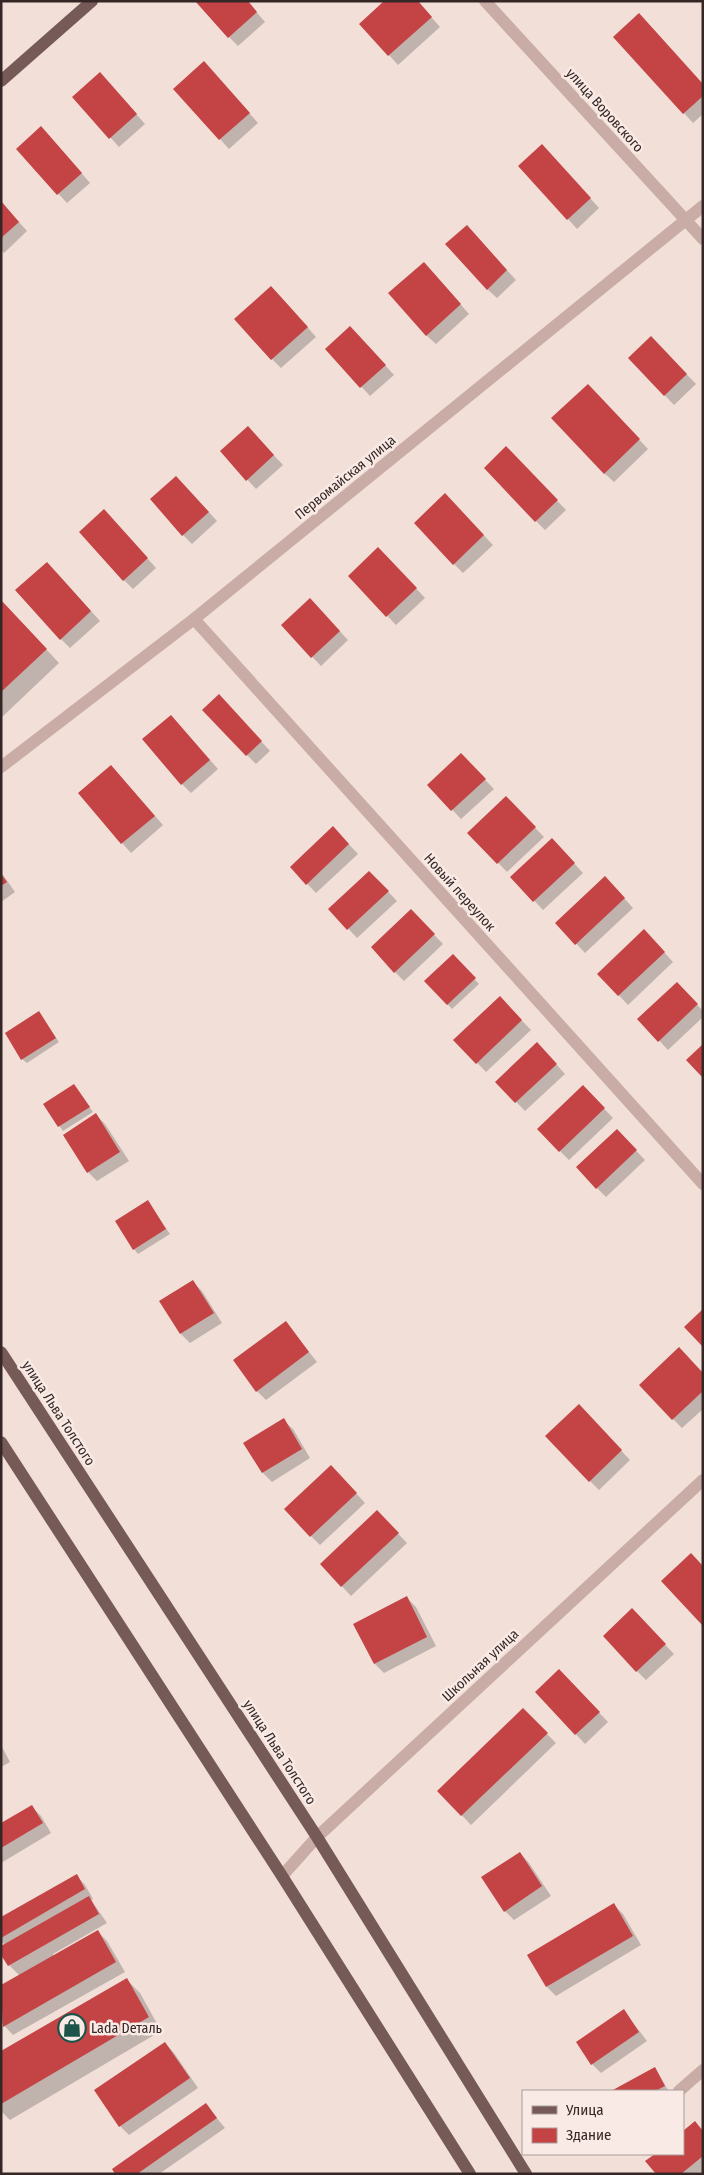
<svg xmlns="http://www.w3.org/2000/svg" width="704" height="2175" viewBox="0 0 704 2175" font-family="'Fira Sans Condensed',sans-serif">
	<rect width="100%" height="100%" fill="#f1dfd8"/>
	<path fill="#0003" d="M247,1l18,21 -27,24 -9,-9z
		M417,1l23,26 -42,38 -37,-41z
		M615,37l88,48v29l-10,9z
		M213,72l45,51 -29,26 -54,-60z
		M109,83l36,41 -26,23 -45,-50z
		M50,137l40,46 -23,20 -50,-54z
		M551,155l48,53 -22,21 -57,-63z
		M1,202l26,29 -23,22 -3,-3z
		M476,236l40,44 -19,18 -10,-9z
		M433,273l36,41 -33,30 -10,-9z
		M280,296l36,41 -35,31 -9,-9z
		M359,336l35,39 -24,21 -43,-47z
		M660,347l36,37 -22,21 -45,-47z
		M597,395l51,54 -34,33 -10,-9z
		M257,437l26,28 -27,24 -35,-38z
		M515,457l51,53 -21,20 -9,-9z
		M185,486l32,35 -25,23 -9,-9z
		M454,504l39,41 -30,28 -9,-9z
		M113,520l43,48 -23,21 -9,-9z
		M388,558l37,40 -29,27 -46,-49z
		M56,572l44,49 -30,27 -9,-9z
		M1,601l58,62 -57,54 -1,-1z
		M319,609l29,31 -27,26 -39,-41z
		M228,705l42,46 -14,13 -9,-9z
		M171,716l47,53 -27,24 -9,-9z
		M470,764l24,25 -33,30 -32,-34z
		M111,766l52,59 -32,28 -52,-59z
		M506,798l38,39 -37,35 -38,-39z
		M342,837l16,17 -42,39 -25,-26z
		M561,849l22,24 -40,37 -31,-33z
		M1,872l14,20 -14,10z
		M369,872l28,29 -40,37 -27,-29z
		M614,887l19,21 -48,45 -28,-30z
		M411,911l32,33 -39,37 -9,-9z
		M653,940l20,22 -45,43 -29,-31z
		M453,956l26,28 -27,25 -26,-28z
		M686,993l17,18v6l-35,33 -29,-31z
		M500,998l31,32 -45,42 -31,-32z
		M39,1013l20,29 -32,21 -5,-4z
		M546,1053l19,21 -40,37 -28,-29z
		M74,1086l19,26 -30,19 -19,-27z
		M592,1096l21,22 -44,42 -9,-9z
		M96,1115l9,9 24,37 -32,20 -9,-9z
		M626,1140l19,20 -39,37 -9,-9z
		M148,1202l22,32 -32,20 -4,-5z
		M192,1281l10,10 20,32 -32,20 -9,-9z
		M286,1323l31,39 -51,38 -9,-9z
		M703,1374v35l-21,19 -9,-9z
		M588,1415l42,45 -31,30 -9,-9z
		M283,1420l10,9 17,29 -38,24 -9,-9z
		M340,1476l25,27 -45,42 -9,-9z
		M386,1521l21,22 -56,53 -29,-31z
		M407,1598l9,9 20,39 -52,27 -9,-9 -20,-40z
		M641,1619l33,35 -28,26 -9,-9z
		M568,1680l40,42 -23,22 -48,-52z
		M523,1710l33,33 -85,82 -32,-34z
		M1,1745l9,17 -9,5z
		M32,1807l9,9 10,17 -50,30v-38z
		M520,1853l9,10 22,33 -37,24 -9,-9z
		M76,1875l9,10 8,14 -2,1 16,23 -54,31 1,2 44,-24 9,9 18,31 -112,63 -12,-13v-35l19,-11 -11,-11 -4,-20 -4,-4v-23z
		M614,1905l9,9 18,31 -85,51 -9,-9z
		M127,1980l13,13 21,38 -151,89 -9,-9v-58z
		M624,2011l23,30 -46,32 -9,-9z
		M165,2043l9,10 24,35 -69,47 -9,-9z
		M655,2068l13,22 -54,1z
		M206,2105l19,23 -66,46h-42z
		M694,2123l9,8v41l-46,2 -10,-12 10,-8h26v-22z"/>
	<path fill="#c44345" d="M195,1h53l9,11 -29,26z
		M384,1h34l14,16 -44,39 -29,-32z
		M639,13l64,71v12l-20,18 -70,-77z
		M204,61l46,52 -31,27 -46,-51z
		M100,72l37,42 -28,25 -37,-42z
		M41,126l41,47 -25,22 -41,-46z
		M542,144l49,54 -24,22 -49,-54z
		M1,201l18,21 -18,16z
		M467,225l40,45 -20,20 -42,-46z
		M424,262l37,42 -35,32 -38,-43z
		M271,286l37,41 -37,33 -37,-41z
		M350,326l36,39 -26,23 -35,-39z
		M651,336l36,38 -23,22 -36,-38z
		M588,384l52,55 -36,35 -53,-56z
		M248,426l26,29 -28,26 -26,-30z
		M506,446l52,54 -23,22 -51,-54z
		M176,476l33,36 -27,24 -32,-37z
		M445,493l39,42 -31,30 -39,-42z
		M104,509l44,49 -25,23 -44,-49z
		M378,547l39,41 -31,29 -38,-41z
		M47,562l44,49 -31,29 -45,-50z
		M310,598l30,33 -29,27 -30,-33z
		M1,600l46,49 -46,43z
		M219,694l43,47 -16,15 -44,-46z
		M171,715l39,45 -29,25 -39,-46z
		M461,753l25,26 -35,32 -24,-26z
		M111,765l44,51 -34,28 -43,-51z
		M506,796l30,31 -39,37 -30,-31z
		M333,826l16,18 -43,41 -16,-18z
		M552,838l23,25 -42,39 -23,-25z
		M369,871l20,20 -42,39 -19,-21z
		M1,874l6,8 -6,4z
		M605,876l20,22 -50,47 -20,-22z
		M411,909l24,25 -41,39 -23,-26z
		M644,929l21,23 -47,44 -21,-22z
		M453,954l23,24 -29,27 -23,-24z
		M677,982l21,22 -40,38 -21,-23z
		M500,996l22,24 -46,44 -23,-24z
		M39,1011l17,27 -35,22 -16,-27z
		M537,1042l20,22 -42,39 -20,-21z
		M703,1044v34l-17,-18z
		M74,1084l16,23 -32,20 -15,-23z
		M583,1085l22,23 -46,44 -22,-23z
		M96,1113l24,39 -33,21 -24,-38z
		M617,1129l20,21 -41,39 -20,-22z
		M148,1200l18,29 -33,21 -18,-29z
		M193,1280l21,33 -34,21 -21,-33z
		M703,1309v38l-19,-20z
		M286,1321l23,31 -53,40 -23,-32z
		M679,1347l24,26v18l-31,29 -33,-35z
		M579,1404l43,46 -33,32 -44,-46z
		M284,1418l18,31 -40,24 -19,-30z
		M331,1465l26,28 -47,44 -26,-28z
		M377,1510l22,23 -58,54 -21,-23z
		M691,1553l12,13v60l-42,-45z
		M407,1596l20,41 -53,27 -21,-40z
		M632,1608l34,36 -30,28 -33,-36z
		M559,1669l41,43 -25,23 -40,-43z
		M523,1708l25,25 -87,83 -24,-25z
		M32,1805l11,18 -42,25v-25z
		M520,1852l22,34 -38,26 -23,-35z
		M77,1874l8,15 -84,49v-21z
		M89,1896l10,18 -91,52 -7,-11v-9z
		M614,1903l19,33 -87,51 -19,-32z
		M98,1930l18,32 -113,65 -2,-42z
		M127,1978l22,39 -148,87v-53z
		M624,2009l15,23 -48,33 -15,-23z
		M165,2042l25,36 -71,49 -25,-37z
		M655,2067l10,19 -10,5h-44z
		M206,2103l11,15 -80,56h-22l-3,-5z
		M695,2121l8,10v25l-22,18h-25l-11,-13 10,-7h28v-23z"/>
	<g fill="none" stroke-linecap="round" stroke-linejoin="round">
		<path stroke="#c8aca5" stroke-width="12" d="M485,1l218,238
			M194,619l509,565
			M1,767l193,-148 509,-413
			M282,1876l35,-39 386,-357
			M679,2091l24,-21"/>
		<path stroke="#765a57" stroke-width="12" d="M1,81l91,-80
			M1,1352l316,485 209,337
			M1,1442l281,434 188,298"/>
	</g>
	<defs>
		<symbol id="shop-ring" viewBox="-11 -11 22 22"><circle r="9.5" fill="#f9eae5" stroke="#1d544a" stroke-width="1.5"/><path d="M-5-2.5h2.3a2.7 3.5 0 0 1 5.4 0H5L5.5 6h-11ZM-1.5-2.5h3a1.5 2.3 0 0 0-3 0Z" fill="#1d544a"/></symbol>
	</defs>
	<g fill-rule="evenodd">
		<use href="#shop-ring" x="56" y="2012" width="32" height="32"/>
	</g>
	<g text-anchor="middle" stroke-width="5" stroke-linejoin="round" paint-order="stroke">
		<g font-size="14" fill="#342726" stroke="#f9eae5">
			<text transform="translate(605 110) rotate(48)" y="5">улица Воровского</text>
			<text transform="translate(345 477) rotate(-39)" y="5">Первомайская улица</text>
			<text transform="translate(460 892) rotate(48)" y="5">Новый переулок</text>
			<text transform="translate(59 1413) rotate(57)" y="5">улица Льва Толстого</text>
			<text transform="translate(480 1665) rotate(-43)" y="5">Школьная улица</text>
			<text transform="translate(280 1752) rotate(57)" y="5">улица Льва Толстого</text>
		</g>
		<g font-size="14" fill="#342726" stroke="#f9eae5" text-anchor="start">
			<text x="91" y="2033">Lada Dеталь</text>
		</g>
	</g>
	<rect width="704" height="2175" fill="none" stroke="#342726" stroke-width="5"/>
	<rect x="522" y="2090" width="162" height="65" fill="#f9eae5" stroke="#aa9c99"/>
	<rect x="532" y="2106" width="25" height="8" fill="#765a57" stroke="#aa9c99"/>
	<text x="566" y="2115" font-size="15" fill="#342726">Улица</text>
	<rect x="532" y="2128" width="25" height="15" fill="#c44345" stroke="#aa9c99"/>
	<text x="566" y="2140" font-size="15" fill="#342726">Здание</text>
</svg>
